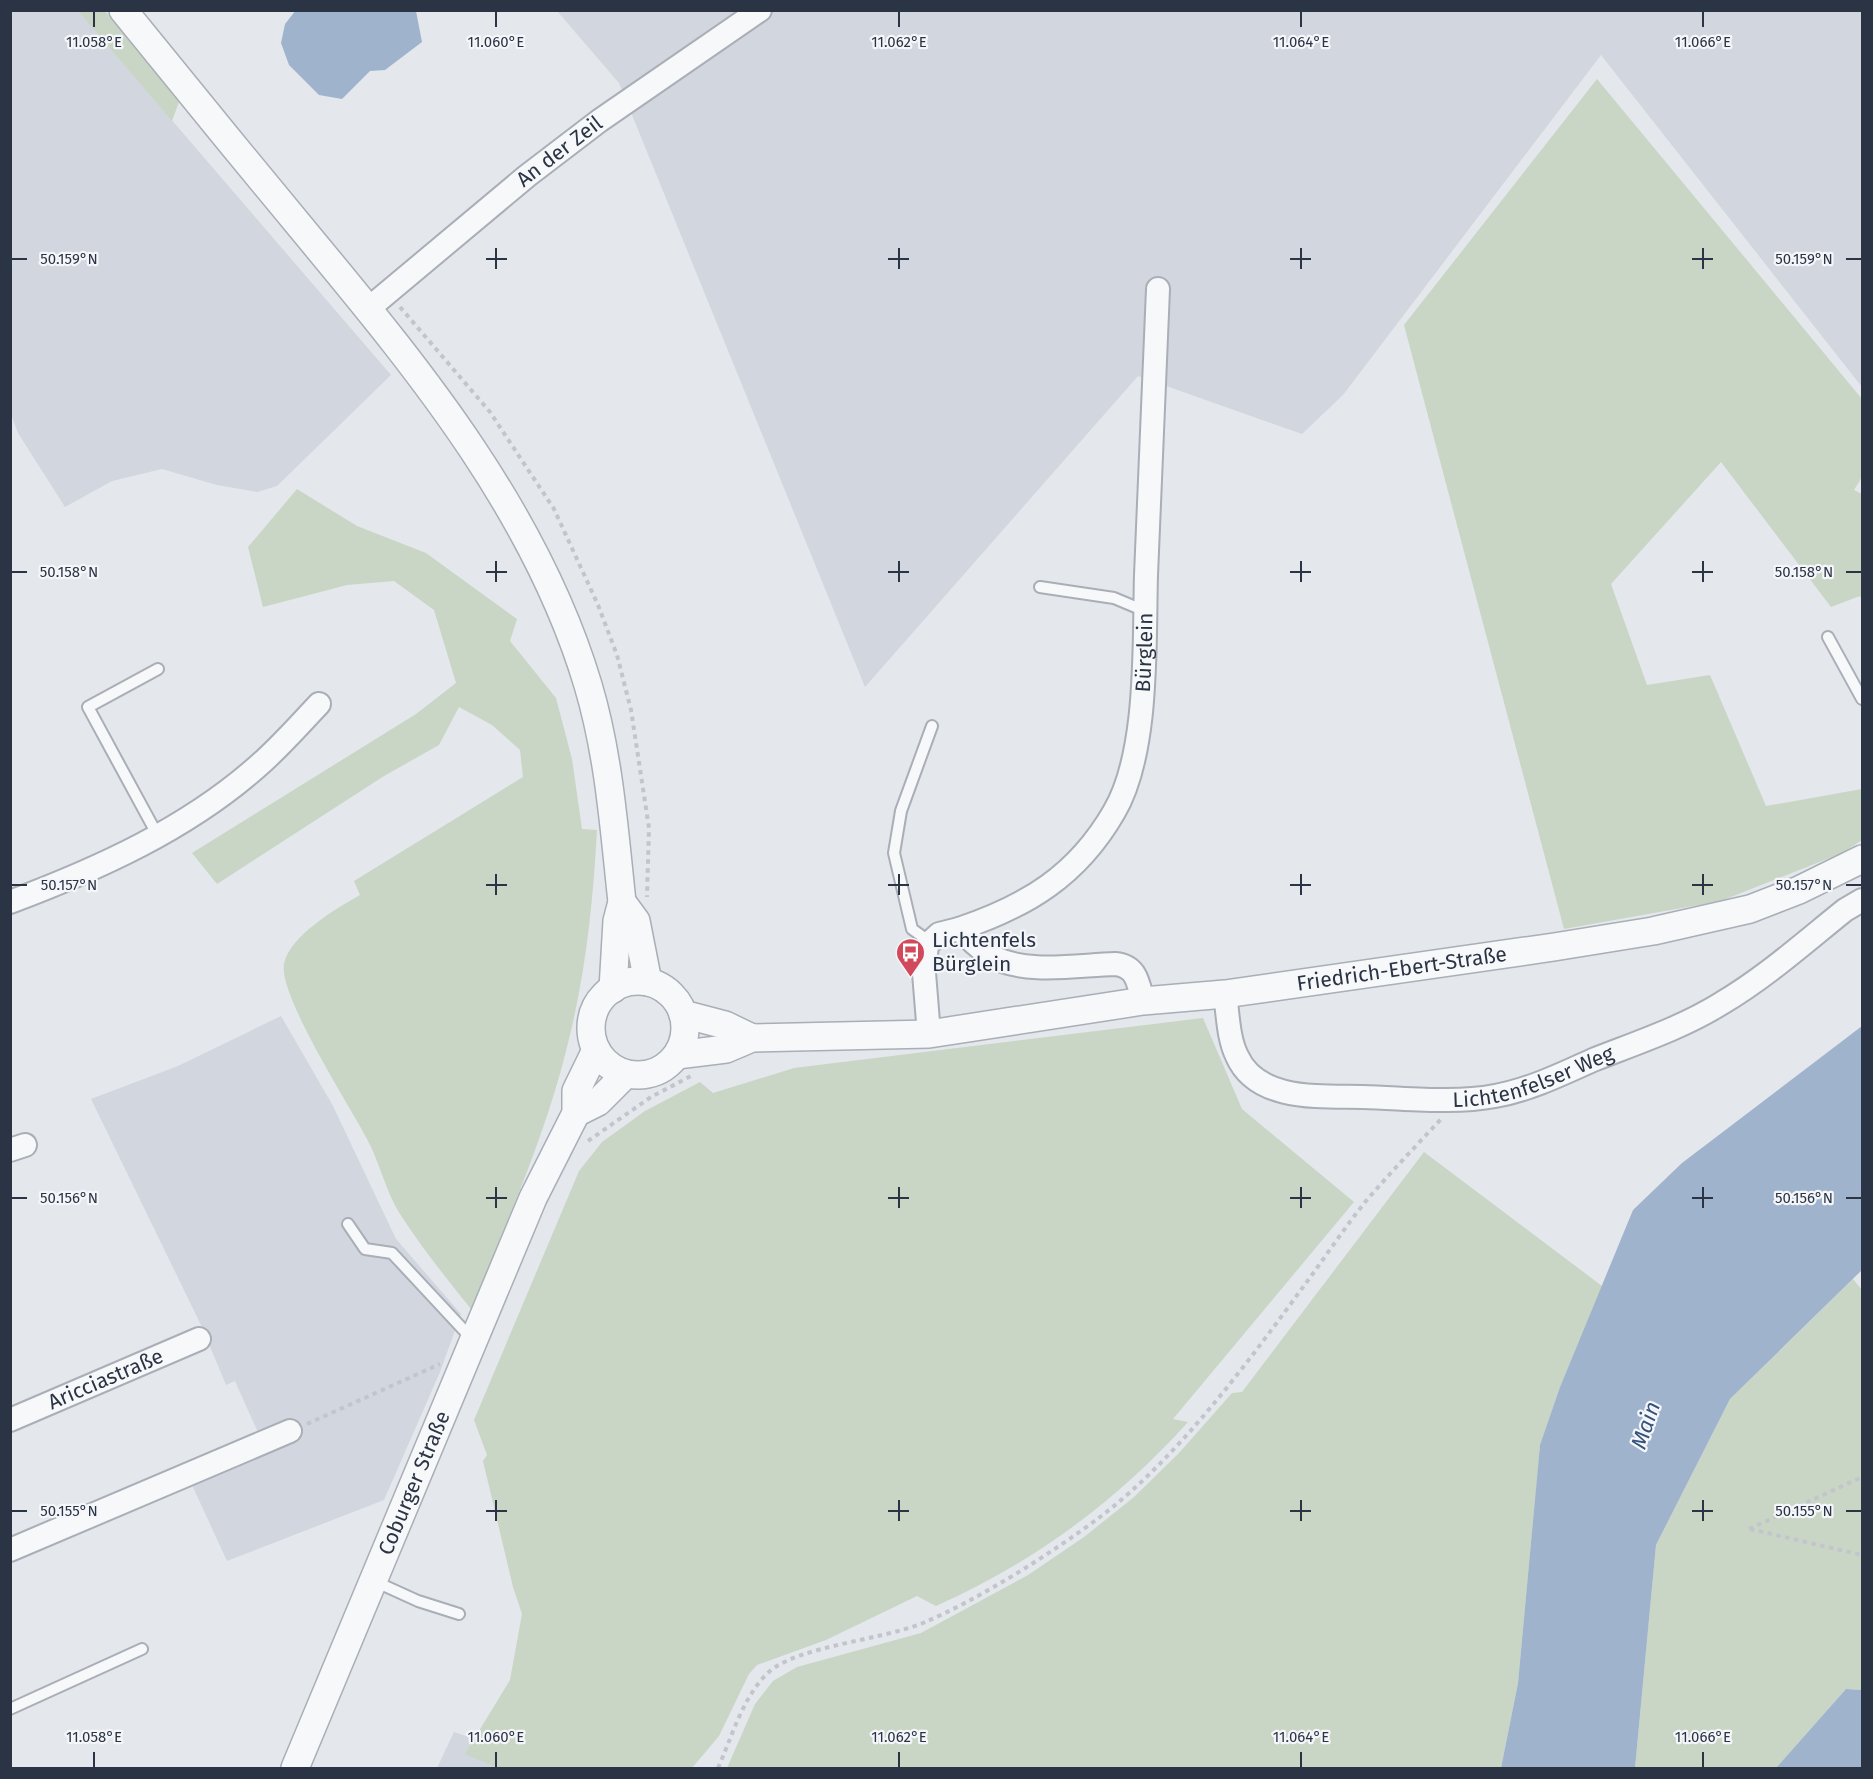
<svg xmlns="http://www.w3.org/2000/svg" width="1873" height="1779" viewBox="0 0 1873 1779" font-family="'Fira Sans',sans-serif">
	<rect width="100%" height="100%" fill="#e4e7ec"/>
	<path fill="#d2d6de" d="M11,11h67l313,364 -114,111 -20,6 -40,-7 -55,-16 -50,12 -47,26 -47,-74 -7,-19z
		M557,11h1305v376l-261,-332 -258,340 -41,39 -164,-58 -273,311 -246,-604z
		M281,1016l52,90 63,133 65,75 -21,58 -56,128 -157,61 -35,-76 73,-37 -30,-67 -9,4 -25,-60 -110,-226 87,-33z
		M454,1732l74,25 -1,11h-90z"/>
	<path fill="#c9d6c5" d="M78,11h27l74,91 -7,19z
		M1597,79l265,320v78l-8,13 8,4v107l-2,-5 -29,11 -110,-145 -110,122 36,101 63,-10 56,131 96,-17v51l-20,13 -121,48 -157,28 -160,-604z
		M297,489l60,37 69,27 91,66 -7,22 46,57 16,61 10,70 15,1c-4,72 -11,142 -29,213 -22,92 -61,178 -97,266 -25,-31 -49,-61 -71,-95 -14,-22 -20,-51 -33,-75 -17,-33 -89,-144 -83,-175 6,-29 52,-55 76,-69l-6,-14 169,-104 -3,-27 -28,-25 -33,-18 -20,38 -55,31 -167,108 -25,-31 224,-139 40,-31 -22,-73 -40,-29 -47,4 -84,22 -15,-60z
		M1203,1018l39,91 112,93 -181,217 15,3c-71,79 -155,141 -252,184l-19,-10 -91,44 -69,25 -8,9 -30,62 -27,32h-194l-33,-14 45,-74 12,-66 -9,-27 -30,-126 4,-6 -13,-35 105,-249 23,-29 43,-31 55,-29 13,11 81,-25z
		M1424,1152l178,134 -42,101 -20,59 -22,237 -17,85h-774l28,-64 18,-23 24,-14 124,-34 107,-58 56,-38 50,-40 45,-44 53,-60 10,-1z
		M1853,1279l9,11v400l-16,-1 -70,79h-141l21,-223 74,-146z"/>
	<path fill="#9fb4cc" d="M296,10l120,1 6,31 -37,28 -15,1 -28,28 -23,-4 -30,-30 -8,-22 4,-19z
		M1862,1026v244l-132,129 -74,146 -21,223h-134l17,-85 22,-238 20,-58 73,-177 49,-47z
		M1846,1689l16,1v78h-86z"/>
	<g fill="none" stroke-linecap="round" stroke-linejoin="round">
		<defs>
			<path id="service" d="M1040,587l74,11 31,13
				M1828,637l34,62
				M158,836l-70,-129 70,-38
				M930,942l-18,-13 -18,-76 7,-42 31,-85
				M348,1224l17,25 27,4 81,87
				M374,1581l44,20 41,13
				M10,1709l132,-60"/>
			<g id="minor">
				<path id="s1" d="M368,309l159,-133 72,-55 161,-111"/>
				<path d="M10,902c88,-33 177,-73 248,-136 22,-19 41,-41 61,-62"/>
				<path id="s2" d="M959,929c68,-23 118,-53 155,-117 35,-59 30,-169 32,-237 4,-96 8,-191 12,-286"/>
				<path id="s3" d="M1225,994c3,20 3,44 12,62 20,46 85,40 126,41 43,1 90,7 132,-1 34,-6 67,-22 98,-36 43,-17 89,-32 129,-57 44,-26 83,-61 123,-93l17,-10"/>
				<path d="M929,1034l-5,-61 3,-28 12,-11 20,-5c10,9 20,20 32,27 35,19 86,9 124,8 22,2 23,19 28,37"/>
				<path d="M10,1150l15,-5"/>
				<path id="s4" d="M10,1420l189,-81"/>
				<path d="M10,1550l280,-119"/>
			</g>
			<g id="tertiary">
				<path d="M123,10c63,78 126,155 190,232 111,134 224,273 275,443 21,70 26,143 34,217l-5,19 -4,68"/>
				<path d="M622,902l14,19 12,61"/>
				<circle cx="638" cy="1028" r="47"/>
				<path d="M683,1014l42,11 27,13"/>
				<path id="s5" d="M677,1055l49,-6 26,-11 177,-4 214,-33 82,-7 329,-47 99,-16 97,-22 49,-19 63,-31"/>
				<path d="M576,1113l22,-11 28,-28"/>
				<path id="s6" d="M295,1768l238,-570 43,-85v-22l20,-41"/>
			</g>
		</defs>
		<use href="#service" stroke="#a9aeb7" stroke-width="14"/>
		<use href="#minor" stroke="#a9aeb7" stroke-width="26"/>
		<use href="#tertiary" stroke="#a9aeb7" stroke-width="30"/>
		<path stroke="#c2c5cb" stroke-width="4" stroke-dasharray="4.5 4.5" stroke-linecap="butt" d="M400,307l90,105 64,97 44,96 19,50 14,55 18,118 -2,69
			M588,1141l63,-44 40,-21
			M307,1424l133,-60
			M1749,1529l113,-52
			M1750,1529l112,26
			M718,1768c14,-31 25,-73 52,-97 30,-25 111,-31 153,-48 55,-23 129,-70 177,-106 78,-59 149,-156 206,-234 20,-27 39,-56 60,-82 24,-28 50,-55 75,-82"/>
		<use href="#service" stroke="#f7f8fa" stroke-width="10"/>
		<use href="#minor" stroke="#f7f8fa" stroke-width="22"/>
		<use href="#tertiary" stroke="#f7f8fa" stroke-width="27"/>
	</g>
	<path fill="none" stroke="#2b3445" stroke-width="2" d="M94,12v15M496,12v15M899,12v15M1301,12v15M1703,12v15M496,248v21M899,248v21M1301,248v21M1703,248v21M12,259h15M486,259h21M888,259h21M1290,259h21M1692,259h21M1846,259h15M496,561v21M899,561v21M1301,561v21M1703,561v21M12,572h15M486,572h21M888,572h21M1290,572h21M1692,572h21M1846,572h15M496,874v21M899,874v21M1301,874v21M1703,874v21M12,885h15M486,885h21M888,885h21M1290,885h21M1692,885h21M1846,885h15M496,1187v21M899,1187v21M1301,1187v21M1703,1187v21M12,1198h15M486,1198h21M888,1198h21M1290,1198h21M1692,1198h21M1846,1198h15M496,1500v21M899,1500v21M1301,1500v21M1703,1500v21M12,1511h15M486,1511h21M888,1511h21M1290,1511h21M1692,1511h21M1846,1511h15M94,1752v15M496,1752v15M899,1752v15M1301,1752v15M1703,1752v15"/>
	<defs>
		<symbol id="bus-pin" viewBox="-11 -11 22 30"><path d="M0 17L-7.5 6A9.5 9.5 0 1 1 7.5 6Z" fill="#d1495b" stroke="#f4f6f9"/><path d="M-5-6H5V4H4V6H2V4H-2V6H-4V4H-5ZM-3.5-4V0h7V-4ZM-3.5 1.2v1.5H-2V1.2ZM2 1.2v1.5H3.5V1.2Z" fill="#fff"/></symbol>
	</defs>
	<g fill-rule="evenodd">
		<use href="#bus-pin" x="894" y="936" width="33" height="45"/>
	</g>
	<g text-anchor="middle" stroke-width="4.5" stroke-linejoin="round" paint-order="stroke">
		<g font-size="21" fill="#2b3445" stroke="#f4f6f9">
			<text dy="7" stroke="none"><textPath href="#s1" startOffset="248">An der Zeil</textPath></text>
			<text dy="7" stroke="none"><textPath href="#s2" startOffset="363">Bürglein</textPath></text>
			<text dy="7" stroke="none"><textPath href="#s5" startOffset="732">Friedrich-Ebert-Straße</textPath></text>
			<text dy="7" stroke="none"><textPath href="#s3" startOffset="378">Lichtenfelser Weg</textPath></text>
			<text dy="7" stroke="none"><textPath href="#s4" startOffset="104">Aricciastraße</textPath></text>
			<text dy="7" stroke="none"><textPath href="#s6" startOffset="309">Coburger Straße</textPath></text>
		</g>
		<g font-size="21" fill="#2b3445" stroke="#f4f6f9" text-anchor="start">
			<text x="932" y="947">Lichtenfels<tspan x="932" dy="24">Bürglein</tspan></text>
		</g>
		<g font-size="22" font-style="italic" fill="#34527a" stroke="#f4f6f9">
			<text transform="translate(1645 1425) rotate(-71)" y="8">Main</text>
		</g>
	</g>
	<g font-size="15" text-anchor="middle" fill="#2b3445" stroke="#f4f6f9" stroke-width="4.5" stroke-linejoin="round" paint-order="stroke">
		<text x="94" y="47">11.058°E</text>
		<text x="496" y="47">11.060°E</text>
		<text x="899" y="47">11.062°E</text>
		<text x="1301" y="47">11.064°E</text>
		<text x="1703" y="47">11.066°E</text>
		<text x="69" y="264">50.159°N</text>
		<text x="1804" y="264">50.159°N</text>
		<text x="69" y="577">50.158°N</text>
		<text x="1804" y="577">50.158°N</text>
		<text x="69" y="890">50.157°N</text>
		<text x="1804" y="890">50.157°N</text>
		<text x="69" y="1203">50.156°N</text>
		<text x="1804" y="1203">50.156°N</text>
		<text x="69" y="1516">50.155°N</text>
		<text x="1804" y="1516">50.155°N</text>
		<text x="94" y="1742">11.058°E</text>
		<text x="496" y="1742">11.060°E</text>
		<text x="899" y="1742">11.062°E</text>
		<text x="1301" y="1742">11.064°E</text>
		<text x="1703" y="1742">11.066°E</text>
	</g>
	<rect width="1873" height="1779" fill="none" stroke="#2b3445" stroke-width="24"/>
</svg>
